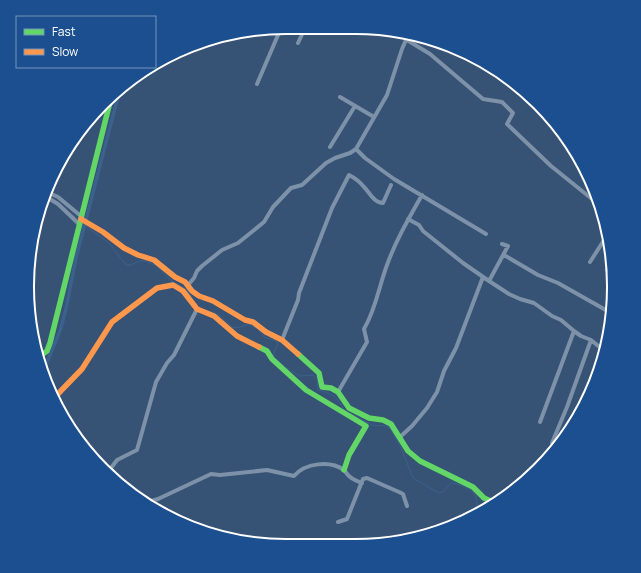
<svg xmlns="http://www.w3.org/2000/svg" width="641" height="573" viewBox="0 0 641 573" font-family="Manrope,sans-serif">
	<rect width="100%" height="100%" fill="#365274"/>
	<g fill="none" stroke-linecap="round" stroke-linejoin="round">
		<path stroke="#3b618d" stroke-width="1" d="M70,213l8,6
			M83,224l26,19 17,22h5l8,-4h6l12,5 13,14 16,9 7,11
			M215,314l4,1 14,13 7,-1 8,-3 10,5 6,8 12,4 2,3 -4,9v4l11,10 15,9 13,-1 4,3 1,12c15,4 18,6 26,19
			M350,413l22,12 14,1 5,4 10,18 12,30 26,15 5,-2 7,-8c7,1 17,4 22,9 4,4 4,12 4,16l2,1"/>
		<path stroke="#3b618d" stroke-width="3.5" d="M43,372l17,-41 6,-22 10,-51 44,-169"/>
		<path stroke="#7d92a8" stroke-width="4" d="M407,40l23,14 53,45 19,3 11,11 -6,11 44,42 46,37
			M298,43l7,-15
			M257,84l24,-56
			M340,97l34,20
			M330,147l25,-41
			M356,149l9,9 29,21 92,55
			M47,192l11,5 24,20
			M45,196l13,8 22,21
			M408,219l11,6 4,6 40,32 26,18 20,13 11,5 14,4 18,13 9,4 13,11 7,5 10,4 11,9
			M504,255l34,20 20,8 53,30
			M590,262l16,-25
			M607,270l1,-3
			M489,281l19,-35 -6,-2
			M188,285l6,-7 3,-7 5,-5 20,-16 16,-7 26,-21 9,-15 18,-19 11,-3 24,-22 9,-5 15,-5 6,-4 31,-54 15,-46 7,-16
			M282,340l16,-40 1,-7 33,-85 17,-33c6,3 11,7 15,12 6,6 10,16 19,16l8,-18
			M338,392l29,-50 -3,-13c12,-20 15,-43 23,-64 9,-25 22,-47 35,-70
			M540,422l34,-91
			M400,437l12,-11 15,-18 10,-16 7,-21 12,-23 27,-71
			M555,444l-3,-1 15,-36 24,-67
			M108,472l9,-12 20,-10 19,-68 11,-19 7,-8 23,-46
			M145,503l13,-4 53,-25 9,1 47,-5 27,6c11,-13 36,-16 50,-6 1,1 3,4 4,5 3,4 9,6 14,8
			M338,522l9,-3 16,-40 4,-1 32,14 4,2 4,12"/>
		<path stroke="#63d668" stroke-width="5.5" d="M259,347l8,4 5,8 34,31 60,36 -17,29 -5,15
			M298,354l21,19 3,14 9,1 7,4 11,16 20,10 14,2 8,4 17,27 12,10 53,26 11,11 9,4
			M37,358l10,-7 3,-8 61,-245"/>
		<path stroke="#ff974d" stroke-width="5.5" d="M81,219l22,13 21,16 14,7 16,5 21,17 10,5 7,9 7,5 14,5 32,19 8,2 13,10 16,8 16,14
			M53,399l29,-30 30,-47 45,-34 16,-3 10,6 14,18 17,7 23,20 22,11"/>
	</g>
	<path d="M0 0H641V573H0ZM286 34H355A252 252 0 0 1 607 286V287A252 252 0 0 1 355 539H286A252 252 0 0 1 34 287V286A252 252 0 0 1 286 34Z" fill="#1b4f8f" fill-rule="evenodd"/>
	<path fill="none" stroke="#fff" stroke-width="2" d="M286 34H355A252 252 0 0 1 607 286V287A252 252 0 0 1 355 539H286A252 252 0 0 1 34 287V286A252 252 0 0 1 286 34Z"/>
	<rect x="16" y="16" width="140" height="52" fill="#1b4f8f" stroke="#7695bc"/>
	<rect x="24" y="29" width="20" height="6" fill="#63d668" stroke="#7695bc"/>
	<text x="52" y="36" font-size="12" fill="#ffffff">Fast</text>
	<rect x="24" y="49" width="20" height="6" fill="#ff974d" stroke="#7695bc"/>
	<text x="52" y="56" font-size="12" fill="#ffffff">Slow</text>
</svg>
